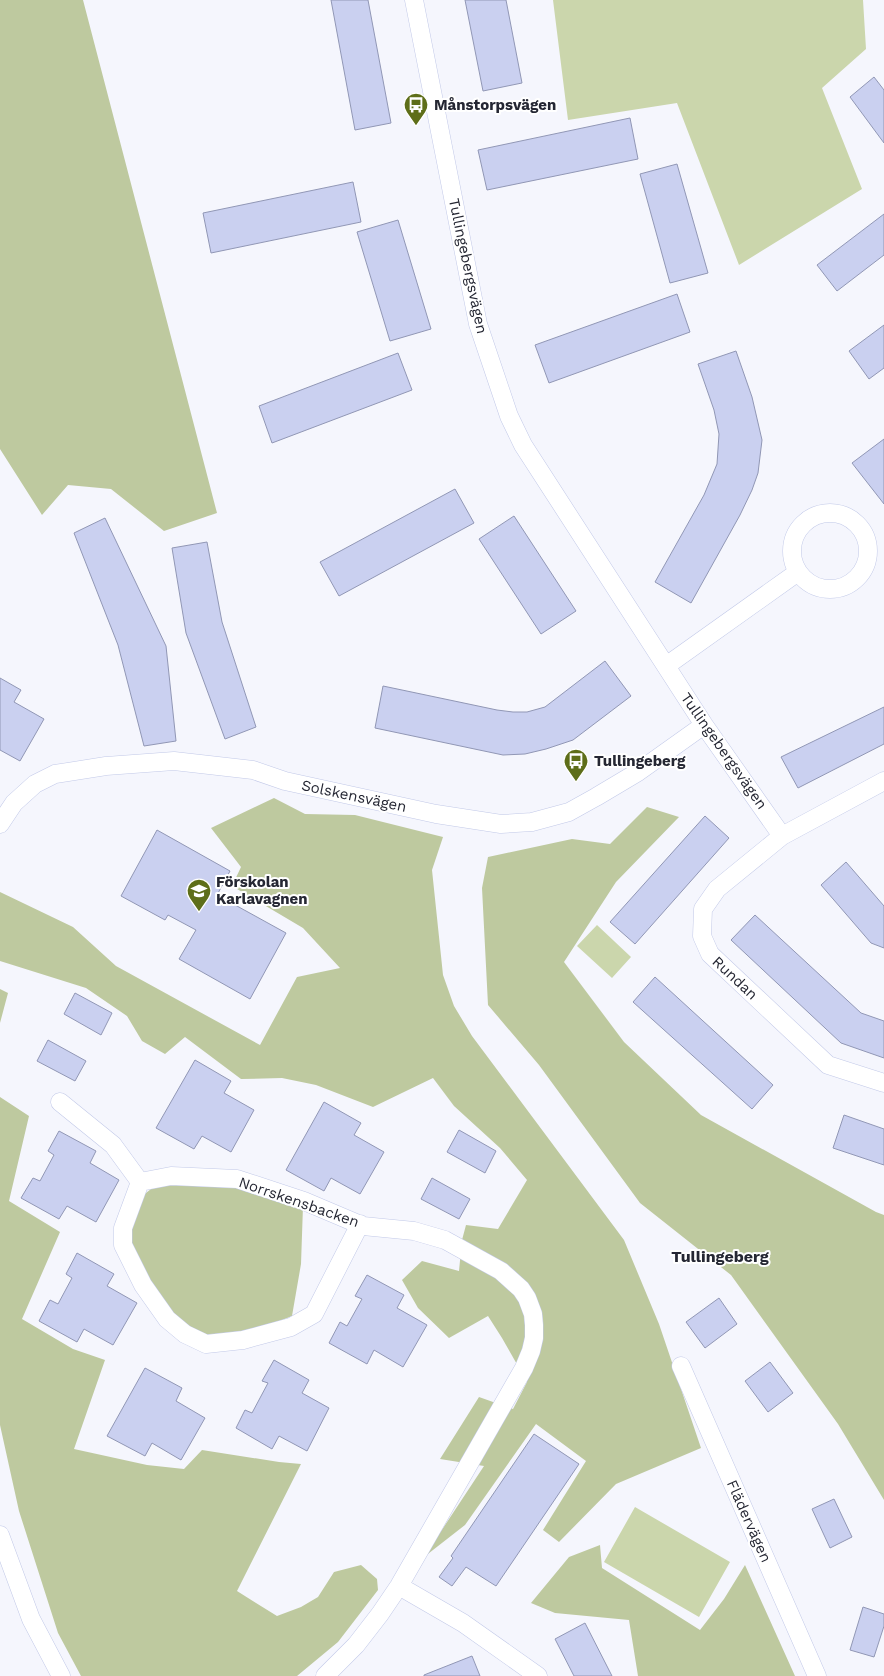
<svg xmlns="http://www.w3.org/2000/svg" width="884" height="1676" viewBox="0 0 884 1676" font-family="'Work Sans',sans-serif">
	<rect width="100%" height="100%" fill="#f5f6fd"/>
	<path fill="#cbd6ac" d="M553,0h310l3,49 -44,39 40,101 -123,76 -62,-162 -109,17z
		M597,925l34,32 -19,21 -35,-32z
		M635,1507l95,55 -31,55 -95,-55z"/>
	<path fill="#bec99f" d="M0,0h83l134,513 -53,18 -53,-42 -43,-4 -26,30 -42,-66z
		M274,798l31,16 50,1 88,22 -11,33 11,105 11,31 18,30 152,204 35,84 42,124 -85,36 -57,58 -16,-12 43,-69 -50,-37 -71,101 -41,32 60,-91 -44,-7 39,-62 34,12 14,-27 -25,-44 -14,-22 -39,22 -31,-30 -16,-28 20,-19 37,10 3,-31 4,-15 32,4 29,-49 -27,-32 -46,-42 -21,-28 -60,29 -57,-22 -34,-7 -41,1 -56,-42 -20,17 -23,-13 -15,-25 -41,-28 -86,-27v-69l73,35 43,39 144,79 37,-68 43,-9 -37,-40 -71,-42 9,-19 -30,-39z
		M647,807l32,10 -63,65 -52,80 60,80 77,73 175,97 8,3v285l-46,-76 -107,-149 -91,-72 -101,-138 -51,-60 -6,-117 6,-31 84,-18 38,5z
		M0,989l8,4 -8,30z
		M0,1097l29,19 -20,85 51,31 -38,87 51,30 32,11 -31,89 73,16 37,4 18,-19 77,12 22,2 -64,127 40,25 24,-9 17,-10 16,-25 27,-7 16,14 1,11 -40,52 -41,34h-216l-23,-43 -39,-122 -19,-86z
		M169,1183l72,2 62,21 -2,58 -9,52c-22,9 -53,23 -77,22 -15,-2 -33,-11 -43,-23 -14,-16 -45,-63 -44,-84 1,-16 10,-33 23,-42 5,-4 13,-5 18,-6z
		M600,1545l2,23 98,62 24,-31 21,-34 50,111h-157l-9,-56 -74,-7 -24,-10 38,-46z"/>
	<path fill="#cad0f0" stroke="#9197b5" d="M331,0h37l23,123 -36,7z
		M465,0h41l16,83 -39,8z
		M874,77l10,13v53l-34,-46z
		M630,118l8,41 -151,31 -9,-40z
		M677,164l31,109 -38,10 -30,-109z
		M353,182l8,40 -150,31 -8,-40z
		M884,214v41l-47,36 -20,-26z
		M398,220l33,109 -41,12 -33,-109z
		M677,294l13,38 -141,51 -14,-38z
		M884,325v43l-15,11 -20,-28z
		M736,351l16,46 10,43 -4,33 -6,17 -12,25 -49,88 -36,-21 49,-87 13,-31 2,-30 -5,-24 -16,-46z
		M398,353l14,37 -140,53 -13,-37z
		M884,439v65l-32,-41z
		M455,489l19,34 -135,73 -19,-34z
		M514,516l62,95 -35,23 -62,-95z
		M105,518l61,128 10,95 -32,5 -26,-101 -44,-112z
		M207,542l15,80 34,105 -31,12 -39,-106 -14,-85z
		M605,661l26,35 -58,44 -27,9 -21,5 -22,1 -128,-27 8,-42 114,24 16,2h14l18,-5z
		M0,678l21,12 -7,12 30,17 -24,42 -20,-11z
		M884,707v37l-86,44 -17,-31z
		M705,816l24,22 -94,106 -25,-22z
		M157,830l73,41 -13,24 69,38 -36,66 -71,-40 17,-29 -28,-15 -3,5 -44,-24z
		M846,862l38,44v42l-13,-5 -50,-58z
		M755,915l106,98 23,8v37l-43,-15 -110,-103z
		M655,977l118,108 -21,24 -119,-107z
		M75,993l37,20 -11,22 -37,-21z
		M48,1040l38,21 -11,20 -38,-20z
		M195,1060l36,21 -7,12 30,17 -23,42 -29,-16 -8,13 -38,-21z
		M324,1102l37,21 -7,12 30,17 -24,42 -29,-16 -7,13 -38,-21z
		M844,1115l40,14v36l-51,-17z
		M459,1130l37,21 -11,22 -38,-21z
		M59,1131l37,20 -6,12 29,17 -23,42 -29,-16 -8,13 -38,-21 12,-20 7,3 14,-26 -6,-4z
		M432,1178l38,21 -11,20 -38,-20z
		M77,1253l37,21 -7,12 30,17 -24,42 -29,-16 -7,13 -38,-21 11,-21 8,4 14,-26 -6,-4z
		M367,1275l37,20 -7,13 30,17 -24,42 -29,-17 -7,14 -38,-21 11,-21 7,4 15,-27 -7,-3z
		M719,1298l18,26 -32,24 -19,-26z
		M274,1360l35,20 -7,13 27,15 -22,43 -28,-15 -7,13 -36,-21 9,-18 7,3 16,-30 -6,-2z
		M770,1362l23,31 -25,19 -23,-31z
		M145,1368l37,20 -6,13 29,17 -24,42 -29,-17 -7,13 -38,-20z
		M534,1434l45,30 -83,122 -30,-19 -14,19 -13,-9 14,-19 -2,-2z
		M834,1499l18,38 -22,11 -18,-39z
		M863,1607l21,7v12l-10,31 -24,-7z
		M585,1623l27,53h-38l-19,-37z
		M472,1656l8,20h-56v-1z"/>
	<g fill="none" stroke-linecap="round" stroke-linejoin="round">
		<defs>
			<path id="street" d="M414,0l64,324 31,92 14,29 181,280 78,111
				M792 551a38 38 0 1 1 76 0a38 38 0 1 1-76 0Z
				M666,666l132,-94
				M884,781l-102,55 -65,53 -14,20 -1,27 8,18 118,111 56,18
				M0,824l14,-21 21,-19 20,-10 51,-8 68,-5 79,9 32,11 151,33 65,10 31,-2 37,-10 27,-15 42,-25 66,-47
				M60,1102l53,43 27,37 31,-6 66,3 67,22 59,25 51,5 31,9 56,31 20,18 6,9 6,16 1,11v13l-3,13 -7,17 -125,218 -19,28 -24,31 -31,31
				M140,1182l-17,46v17l20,40 24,34 18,15 21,10 37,-4 48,-13 23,-13 46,-90
				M681,1366l136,310
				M0,1535l31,84 30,57
				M399,1586l64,37 75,53"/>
		</defs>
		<use href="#street" stroke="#c2c9e8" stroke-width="19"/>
		<use href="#street" stroke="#fff" stroke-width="18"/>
	</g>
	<defs>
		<symbol id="bus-pin" viewBox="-11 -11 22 30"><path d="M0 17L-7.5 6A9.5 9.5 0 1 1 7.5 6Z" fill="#5e6e19" stroke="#fff"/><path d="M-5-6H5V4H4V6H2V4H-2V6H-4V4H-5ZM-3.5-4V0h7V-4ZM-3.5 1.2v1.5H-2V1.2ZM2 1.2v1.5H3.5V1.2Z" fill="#fff"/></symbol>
		<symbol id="school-pin" viewBox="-11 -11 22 30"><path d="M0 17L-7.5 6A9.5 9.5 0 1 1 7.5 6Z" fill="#5e6e19" stroke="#fff"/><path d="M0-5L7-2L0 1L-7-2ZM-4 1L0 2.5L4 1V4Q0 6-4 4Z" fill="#fff"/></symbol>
	</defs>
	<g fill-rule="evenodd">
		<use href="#bus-pin" x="402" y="91" width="28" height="38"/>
		<use href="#bus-pin" x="562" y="747" width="28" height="38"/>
		<use href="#school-pin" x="185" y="877" width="28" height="38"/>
	</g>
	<g text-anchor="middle" stroke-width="4" stroke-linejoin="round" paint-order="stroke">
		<g font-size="15" font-weight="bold" fill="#252733" stroke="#fff" text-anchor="start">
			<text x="434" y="110">Månstorpsvägen</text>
			<text x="594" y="766">Tullingeberg</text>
			<text x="216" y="887">Förskolan<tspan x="216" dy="17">Karlavagnen</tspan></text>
		</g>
		<g font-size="15" fill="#252733" stroke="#fff">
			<text transform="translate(468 266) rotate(78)" y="5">Tullingebergsvägen</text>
			<text transform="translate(724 751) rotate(55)" y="5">Tullingebergsvägen</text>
			<text transform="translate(354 796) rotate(12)" y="5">Solskensvägen</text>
			<text transform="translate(735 978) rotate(43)" y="5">Rundan</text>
			<text transform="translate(299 1202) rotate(19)" y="5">Norrskensbacken</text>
			<text transform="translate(749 1521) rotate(66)" y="5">Flädervägen</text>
		</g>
		<g font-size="16" font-weight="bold" fill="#252733" stroke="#fff">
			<text x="720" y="1262">Tullingeberg</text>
		</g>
	</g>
</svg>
